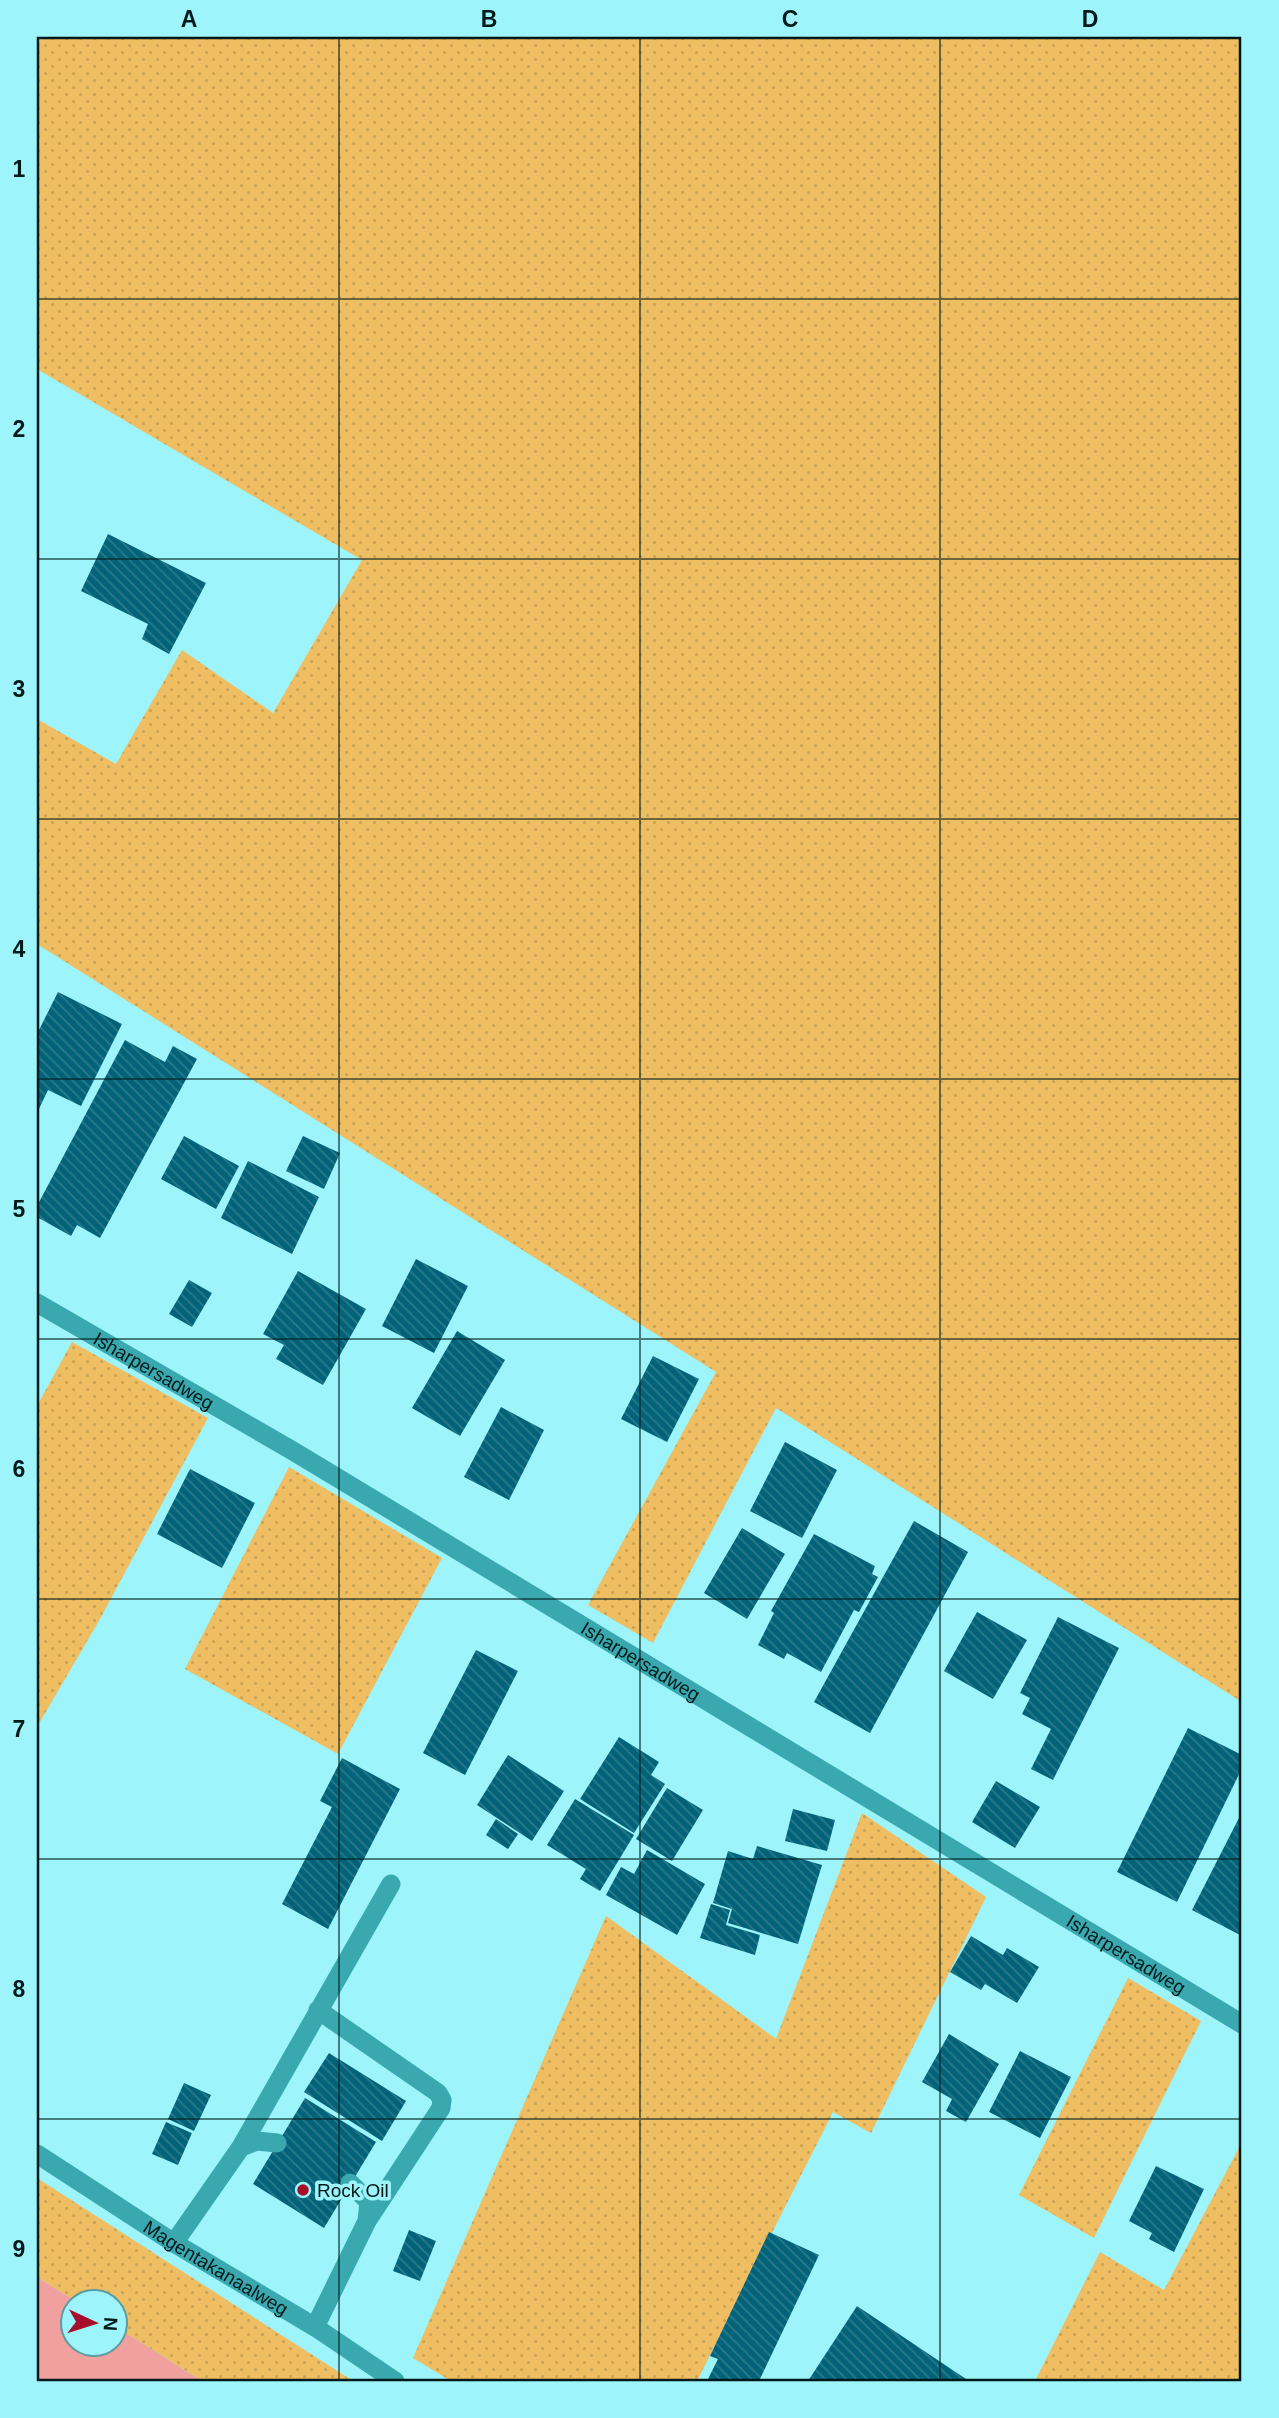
<svg xmlns="http://www.w3.org/2000/svg" width="1279" height="2418" viewBox="0 0 1279 2418" font-family="Arial,sans-serif">
	<defs>
		<pattern id="grass-dots" width="8" height="8" patternUnits="userSpaceOnUse" patternTransform="scale(1.75)"><rect width="8" height="8" fill="#efbe63"/><path d="M2 2h.1M6 6h.1" fill="none" stroke="#cba355" stroke-width="1.8" stroke-linecap="round"/></pattern>
		<pattern id="building-back-hatch" width="6" height="6" patternUnits="userSpaceOnUse" patternTransform="scale(1.75)"><rect width="6" height="6" fill="#016379"/><path d="M-1 5l2 2M0 0l6 6M5-1l2 2" fill="none" stroke="#2d7989"/></pattern>
	</defs>
	<rect width="100%" height="100%" fill="#9df4fa"/>
	<path fill="url(#grass-dots)" d="M42,37h1200v1665l-466,-294 -123,235 -65,-38 128,-233 -679,-428v-225l79,45 66,-114 91,63 89,-153 -325,-191v-322z
		M72,1342l136,76 -108,201 -63,108v-321z
		M289,1467l153,91 -104,196 -153,-85z
		M862,1813l124,84 -115,236 -38,-21 -136,269h-246l-38,-23 193,-442 170,123z
		M1128,1978l73,43 -107,217 -75,-43z
		M1242,2142v185l-4,8 4,3v43h-207l65,-129 64,38z
		M37,2178l316,203h-151l-86,-54v-25h-39l-40,-25z"/>
	<path fill="#f0a19f" d="M37,2277l40,25h-3v42h42v-17l86,54h-165z"/>
	<path fill="url(#building-back-hatch)" d="M108,534l98,49 -37,71 -27,-15 6,-15 -67,-33z
		M58,992l64,32 -41,82 -33,-16 -11,23v-79z
		M125,1040l40,22 8,-16 24,13 -97,179 -23,-13 -6,11 -34,-19v-11z
		M184,1136l55,30 -23,43 -55,-30z
		M303,1136l37,17 -16,36 -38,-18z
		M248,1161l71,36 -27,57 -71,-36z
		M416,1259l52,27 -34,67 -52,-27z
		M298,1271l68,38 -43,76 -47,-26 8,-14 -21,-11z
		M189,1280l23,13 -20,34 -23,-13z
		M457,1331l48,29 -45,76 -48,-28z
		M653,1356l46,23 -32,63 -46,-23z
		M501,1407l43,23 -35,70 -45,-23z
		M785,1442l52,28 -35,68 -52,-27z
		M190,1469l65,34 -33,65 -65,-34z
		M914,1521l54,31 -98,181 -56,-31z
		M742,1528l43,26 -38,65 -43,-26z
		M814,1534l61,32 -3,8 6,3 -19,35 -5,-2 -33,62 -34,-19 -3,6 -26,-14 16,-32 -3,-2z
		M977,1612l50,28 -34,59 -49,-28z
		M1058,1617l61,31 -66,132 -22,-11 20,-40 -29,-15 8,-16 -10,-5z
		M476,1650l42,21 -53,104 -42,-22z
		M1188,1728l54,27v13l-65,134 -60,-30z
		M619,1737l40,25 -8,13 14,9 -31,49 -54,-34z
		M508,1755l56,36 -32,50 -55,-36z
		M342,1758l58,31 -72,140 -46,-25 50,-97 -12,-6z
		M996,1781l44,26 -25,41 -43,-26z
		M667,1788l36,22 -31,51 -36,-22z
		M575,1799l59,36 -34,56 -20,-12 6,-10 -39,-24z
		M793,1809l42,11 -8,31 -42,-10z
		M1242,1812v124l-50,-26z
		M496,1819l22,15 -10,15 -22,-14z
		M757,1846l65,19 -24,79 -70,-21 4,-14 -19,-6 15,-52 25,8z
		M647,1850l58,34 -28,51 -71,-40 15,-28 13,7z
		M711,1904l19,6 -4,15 34,10 -5,20 -55,-17z
		M971,1936l32,19 4,-7 32,19 -22,36 -32,-19 -4,6 -31,-18z
		M949,2034l50,30 -33,58 -20,-11 6,-12 -30,-17z
		M1020,2051l51,26 -31,61 -51,-26z
		M329,2053l77,48 -24,40 -78,-49z
		M184,2083l27,12 -17,36 -26,-12z
		M305,2098l71,44 -52,86 -71,-44z
		M166,2122l26,11 -14,32 -26,-11z
		M1156,2166l48,23 -30,63 -25,-13 3,-6 -23,-12z
		M409,2230l27,11 -16,40 -27,-10z
		M769,2232l50,23 -60,126h-52l11,-22 -8,-3z
		M857,2306l112,75h-161z"/>
	<g fill="none" stroke-linecap="round" stroke-linejoin="round">
		<path stroke="#3aa9af" stroke-width="19" d="M318,2010l120,83 4,7 -1,8 -74,113
			M241,2147l150,-263
			M174,2243l67,-96 16,-6 20,2
			M315,2327l52,-106 2,-19 -19,-19"/>
		<path stroke="#3aa9af" stroke-width="19" id="s1" d="M37,1303l256,148 949,573"/>
		<path stroke="#3aa9af" stroke-width="19" id="s2" d="M37,2154l137,89 141,84 80,54"/>
	</g>
	<path fill="none" stroke="#00191a" stroke-width="2" stroke-opacity="0.55" d="M339,37v2344M640,37v2344M940,37v2344M37,299h1205M37,559h1205M37,819h1205M37,1079h1205M37,1339h1205M37,1599h1205M37,1859h1205M37,2119h1205"/>
	<circle fill="#a70e2a" stroke="#9df4fa" stroke-width="2.5" cx="303" cy="2190" r="7"/>
	<g text-anchor="middle" stroke-width="7" stroke-linejoin="round" paint-order="stroke">
		<g font-size="19" fill="#00191a" stroke="#9df4fa">
			<text dy="7" stroke="none"><textPath href="#s1" startOffset="135">Isharpersadweg</textPath></text>
			<text dy="7" stroke="none"><textPath href="#s1" startOffset="702">Isharpersadweg</textPath></text>
			<text dy="7" stroke="none"><textPath href="#s1" startOffset="1269">Isharpersadweg</textPath></text>
			<text dy="7" stroke="none"><textPath href="#s2" startOffset="212">Magentakanaalweg</textPath></text>
		</g>
		<g font-size="19" fill="#00191a" stroke="#9df4fa" text-anchor="start">
			<text x="317" y="2197">Rock Oil</text>
		</g>
	</g>
	<rect width="1279" height="2418" fill="none" stroke="#9df4fa" stroke-width="77"/>
	<g transform="translate(94 2323) rotate(94)"><circle r="33" fill="#9df4fa" stroke="#5e9ca0" stroke-width="2"/>
	<path d="M0-5L12 26L0 18L-12 26Z" fill="#a70e2a"/>
	<text y="-10" font-size="19" font-weight="bold" text-anchor="middle" fill="#00191a">N</text>
	</g>
	<rect x="38" y="38" width="1202" height="2342" fill="none" stroke="#00191a" stroke-width="2.5"/>
	<g font-size="23" text-anchor="middle" font-weight="bold" fill="#00191a">
		<text x="189" y="27">A</text>
		<text x="489" y="27">B</text>
		<text x="790" y="27">C</text>
		<text x="1090" y="27">D</text>
		<text x="19" y="177">1</text>
		<text x="19" y="437">2</text>
		<text x="19" y="697">3</text>
		<text x="19" y="957">4</text>
		<text x="19" y="1217">5</text>
		<text x="19" y="1477">6</text>
		<text x="19" y="1737">7</text>
		<text x="19" y="1997">8</text>
		<text x="19" y="2257">9</text>
	</g>
</svg>
